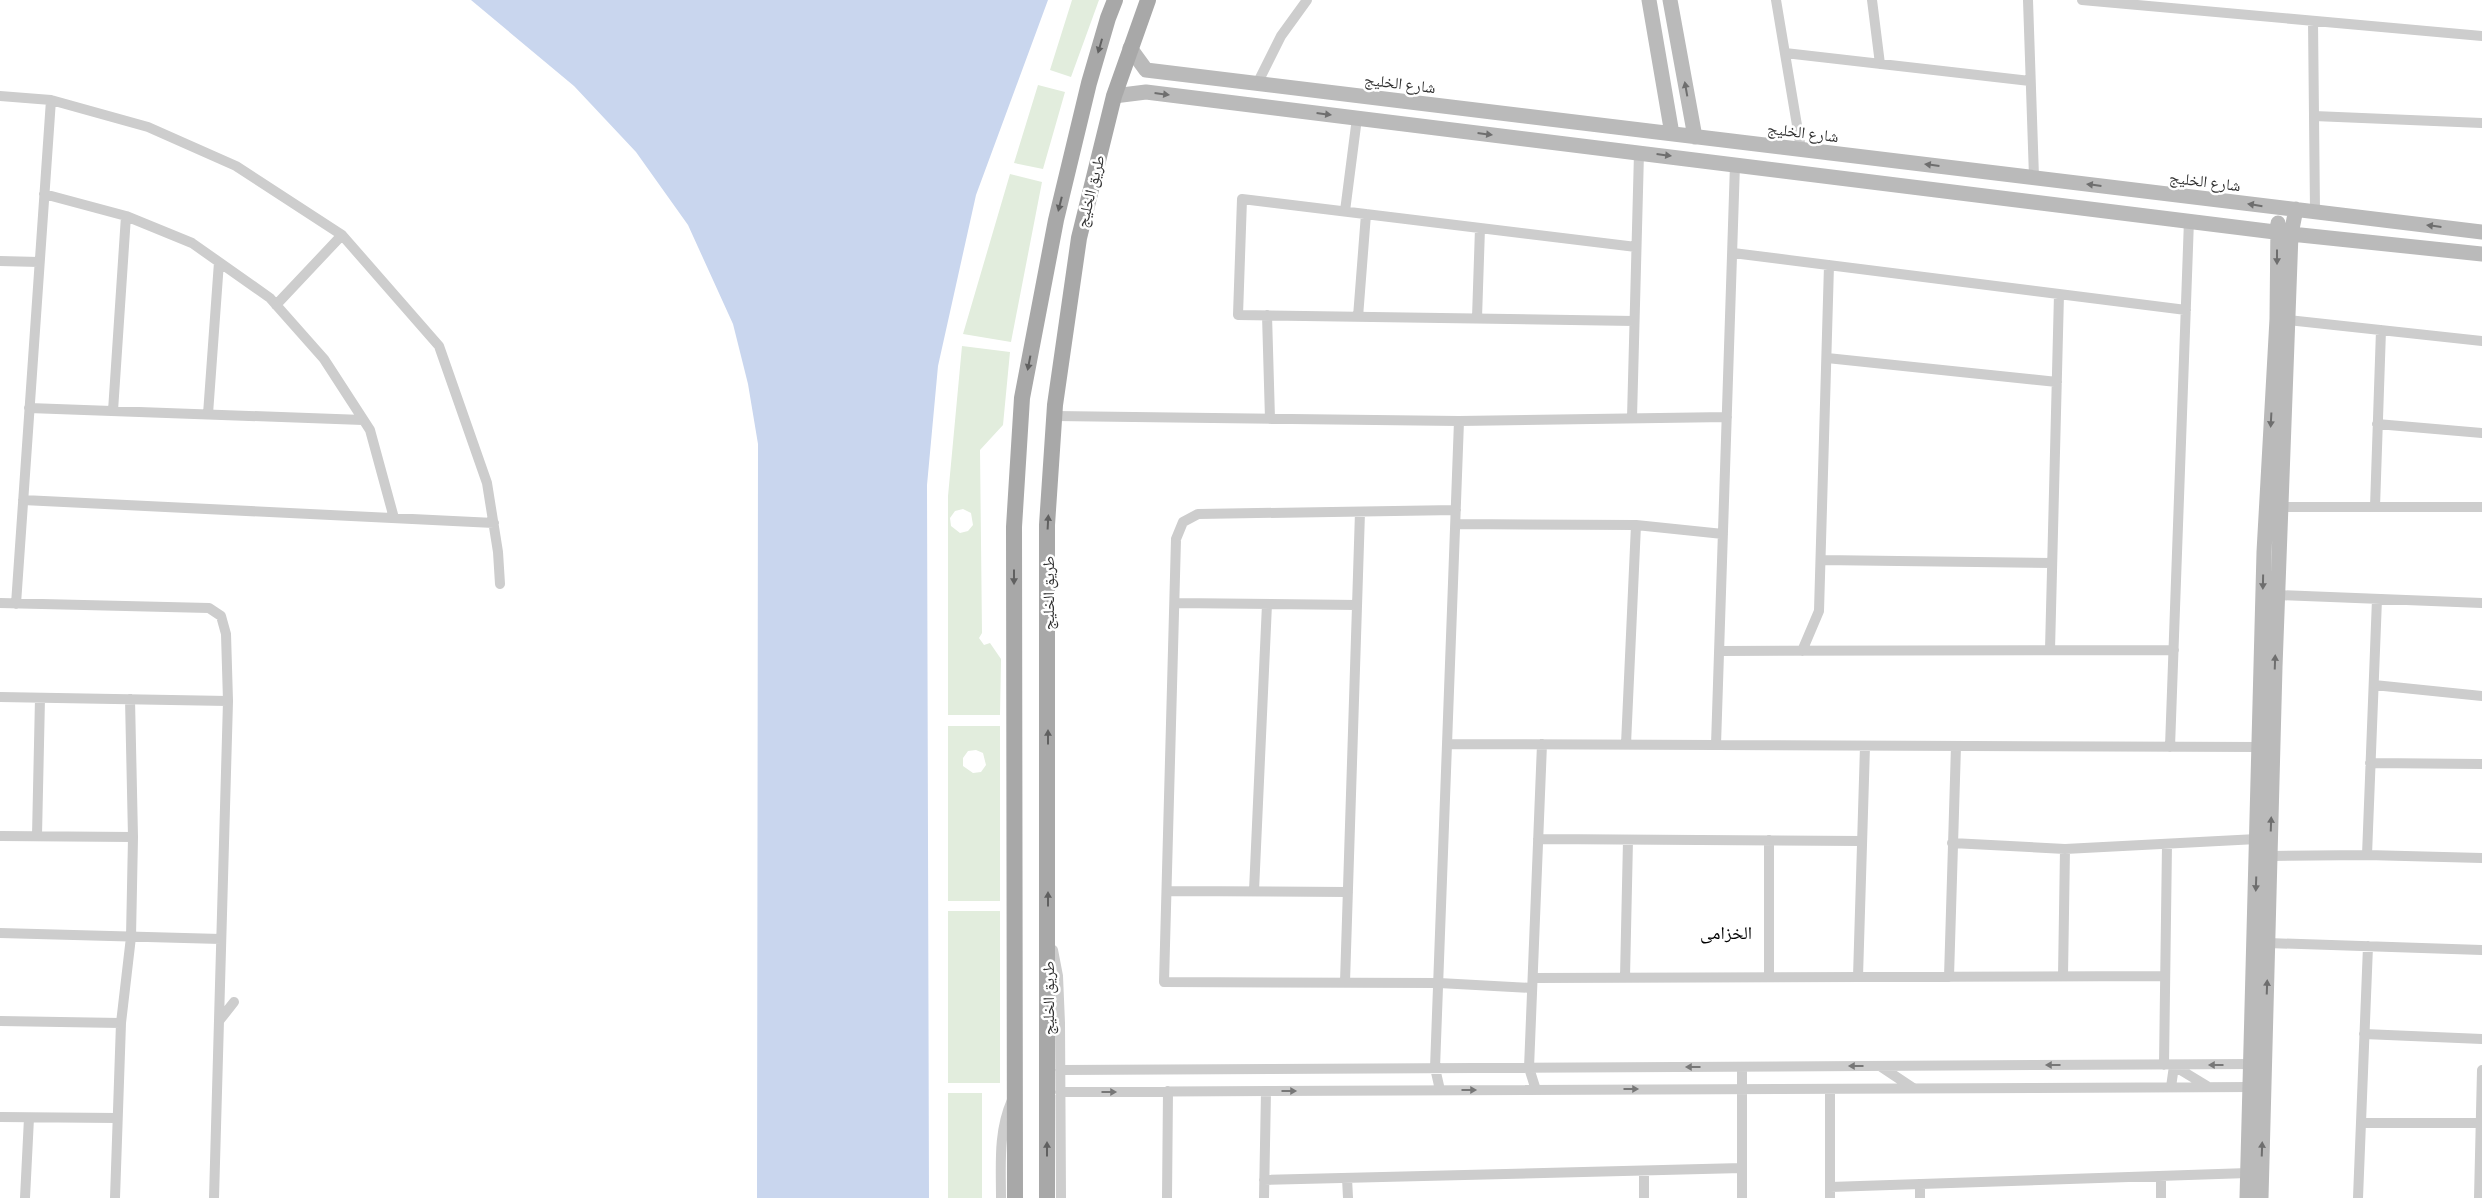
<svg xmlns="http://www.w3.org/2000/svg" width="2482" height="1198" viewBox="0 0 2482 1198" font-family="Manrope,'Noto Naskh Arabic',sans-serif">
	<rect width="100%" height="100%" fill="#fff"/>
	<path fill="#e2eddd" fill-rule="evenodd" d="M1072,0h27l-28,77 -21,-7z
		M1038,85l27,7 -22,77 -29,-6z
		M1010,174l32,8 -31,160 -48,-8z
		M962,346l48,6 -7,73 -23,25 2,183 -3,5 5,7 6,-2 11,16 -1,56h-52v-219zM963,509l8,4 2,12 -5,6 -8,2 -9,-7 -1,-8 5,-7z
		M948,726h52v175h-52zM976,750l7,3 3,12 -5,7 -8,1 -10,-7v-8l5,-7z
		M948,911h52v172h-52z
		M948,1093h34v105h-34z"/>
	<path fill="#c9d6ee" d="M471,0h577l-72,195 -38,171 -11,119 2,713h-172l1,-754 -10,-60 -15,-60 -45,-99 -52,-73 -62,-66z"/>
	<g fill="none" stroke-linecap="round" stroke-linejoin="round">
		<path stroke="#cdcdcd" stroke-width="10" d="M1776,0l25,149
			M1872,0l8,64
			M2028,0l6,177
			M2082,0l400,36
			M2313,21l2,190
			M1785,53l245,28
			M1257,84l24,-48 26,-36
			M0,96l51,4 -35,504
			M51,100l97,27 88,39 106,69 97,111 48,137 11,69 2,32
			M2314,116l168,7
			M44,194l82,22 66,27 78,55 54,61 46,71 24,88
			M1345,211l12,-93
			M1733,253l453,57
			M0,261l39,1
			M276,305l66,-70
			M1267,315l3,104
			M1358,317l8,-103
			M1477,318l3,-90
			M2288,320l194,21
			M1634,321l-396,-6 4,-116 394,48
			M1827,358l230,24
			M29,408l334,12
			M113,411l13,-195
			M208,414l11,-152
			M1055,416l404,5 268,-4
			M1632,418l7,-265
			M2377,424l105,9
			M23,500l471,23
			M2281,507h201
			M2375,507l6,-177
			M1456,510l-258,4 -15,8 -7,17 -12,443 275,1 93,5
			M1456,524l180,1 -10,219
			M1636,525l87,9
			M1821,560l231,3
			M2278,595l204,8
			M0,603l209,5 12,8 5,18 2,67 -14,497
			M1175,603l182,2
			M2050,650l9,-356
			M1719,651l455,-1
			M1802,651l17,-40 10,-346
			M2374,685l108,11
			M0,697l228,4
			M1449,744l811,3
			M1716,745l19,-581
			M2170,747l19,-527
			M2370,763l112,1
			M0,836l133,1
			M37,836l3,-138
			M1538,839l324,2
			M1952,843l113,6 192,-10
			M2367,855l10,-256
			M2270,856l97,-1 115,3
			M1167,891l181,1
			M1254,891l13,-287
			M0,933l221,6
			M2268,943l214,7
			M1053,950l5,26 2,47 1,175
			M2063,976l2,-127
			M1625,977l3,-137
			M1769,977v-137
			M1858,977l7,-231
			M1949,977l7,-231
			M1533,978l632,-2
			M1345,982l15,-470
			M0,1021l121,2
			M219,1021l15,-19
			M2364,1034l118,5
			M2164,1065l3,-221
			M1880,1066l33,22
			M1742,1067v131
			M1060,1070l1196,-6
			M2171,1087l3,-21 33,20
			M1830,1089v109
			M1440,1090l-5,-22 24,-647
			M1536,1090l-7,-22 13,-324
			M1060,1092l1194,-5
			M0,1117l117,1
			M2361,1123h120
			M1347,1178l1,20
			M1264,1180l478,-12
			M1920,1184v14
			M1830,1187l418,-14
			M25,1198l4,-80
			M115,1198l6,-175 10,-86 2,-100 -3,-138
			M1001,1198c0,-34 -3,-66 11,-98
			M1167,1198l1,-107
			M1264,1198l2,-107
			M1644,1198v-27
			M2161,1198v-22
			M2358,1198l10,-252
			M2479,1198l3,-128"/>
		<path stroke="#bababa" stroke-width="15" d="M1649,0l23,134
			M1670,0l25,137
			M1130,48l16,22 1336,162
			M1114,96l32,-4 1145,142 191,20
			M2247,1198l17,-646 13,-233 1,-96
			M2261,1198l14,-531 16,-433 5,-25"/>
		<path stroke="#a8a8a8" stroke-width="16" d="M1015,1198l-1,-671 8,-129 34,-178 33,-137 19,-65 7,-18
			M1047,1198v-673l8,-120 24,-167 35,-142 34,-96"/>
	</g>
	<defs><path id="oneway-solid" d="M-6-.8H1V-3.2L6.5 0L1 3.2V.8H-6Z" transform="scale(1.25)"/></defs>
	<g fill="#606060">
		<use href="#oneway-solid" transform="translate(1100 46) rotate(106)"/>
		<use href="#oneway-solid" transform="translate(1060 204) rotate(104)"/>
		<use href="#oneway-solid" transform="translate(1029 363) rotate(101)"/>
		<use href="#oneway-solid" transform="translate(1048 522) rotate(-87)"/>
		<use href="#oneway-solid" transform="translate(1014 577) rotate(90)"/>
		<use href="#oneway-solid" transform="translate(1048 737) rotate(-90)"/>
		<use href="#oneway-solid" transform="translate(1048 899) rotate(-90)"/>
		<use href="#oneway-solid" transform="translate(1047 1149) rotate(-90)"/>
	</g>
	<g fill="#6e6e6e">
		<use href="#oneway-solid" transform="translate(1686 89) rotate(-100)"/>
		<use href="#oneway-solid" transform="translate(1162 94) rotate(7)"/>
		<use href="#oneway-solid" transform="translate(1324 114) rotate(7)"/>
		<use href="#oneway-solid" transform="translate(1485 134) rotate(7)"/>
		<use href="#oneway-solid" transform="translate(1664 155) rotate(7)"/>
		<use href="#oneway-solid" transform="translate(1932 165) rotate(-173)"/>
		<use href="#oneway-solid" transform="translate(2094 185) rotate(-173)"/>
		<use href="#oneway-solid" transform="translate(2255 205) rotate(-171)"/>
		<use href="#oneway-solid" transform="translate(2434 226) rotate(-173)"/>
		<use href="#oneway-solid" transform="translate(2277 257) rotate(90)"/>
		<use href="#oneway-solid" transform="translate(2271 420) rotate(93)"/>
		<use href="#oneway-solid" transform="translate(2263 582) rotate(91)"/>
		<use href="#oneway-solid" transform="translate(2275 662) rotate(-88)"/>
		<use href="#oneway-solid" transform="translate(2271 824) rotate(-88)"/>
		<use href="#oneway-solid" transform="translate(2256 884) rotate(92)"/>
		<use href="#oneway-solid" transform="translate(2267 987) rotate(-88)"/>
		<use href="#oneway-solid" transform="translate(2262 1149) rotate(-88)"/>
	</g>
	<g fill="#777">
		<use href="#oneway-solid" transform="translate(2053 1065) rotate(180)"/>
		<use href="#oneway-solid" transform="translate(2216 1065) rotate(180)"/>
		<use href="#oneway-solid" transform="translate(1856 1066) rotate(180)"/>
		<use href="#oneway-solid" transform="translate(1693 1067) rotate(180)"/>
		<use href="#oneway-solid" transform="translate(1631 1089)"/>
		<use href="#oneway-solid" transform="translate(1469 1090)"/>
		<use href="#oneway-solid" transform="translate(1289 1091)"/>
		<use href="#oneway-solid" transform="translate(1109 1092)"/>
	</g>
	<g text-anchor="middle" stroke-width="5" stroke-linejoin="round" paint-order="stroke">
		<g font-size="16" fill="#303030" stroke="#fff">
			<text transform="translate(1400 83) rotate(7)" y="6">شارع الخليج</text>
			<text transform="translate(1803 132) rotate(7)" y="6">شارع الخليج</text>
			<text transform="translate(2205 181) rotate(7)" y="6">شارع الخليج</text>
			<text transform="translate(1090 191) rotate(-76)" y="6">طريق الخليج</text>
			<text transform="translate(1048 593) rotate(-90)" y="6">طريق الخليج</text>
			<text transform="translate(1048 998) rotate(-90)" y="6">طريق الخليج</text>
		</g>
		<g font-size="18" fill="#000" stroke="#fff">
			<text x="1726" y="939">الخزامى</text>
		</g>
	</g>
</svg>
